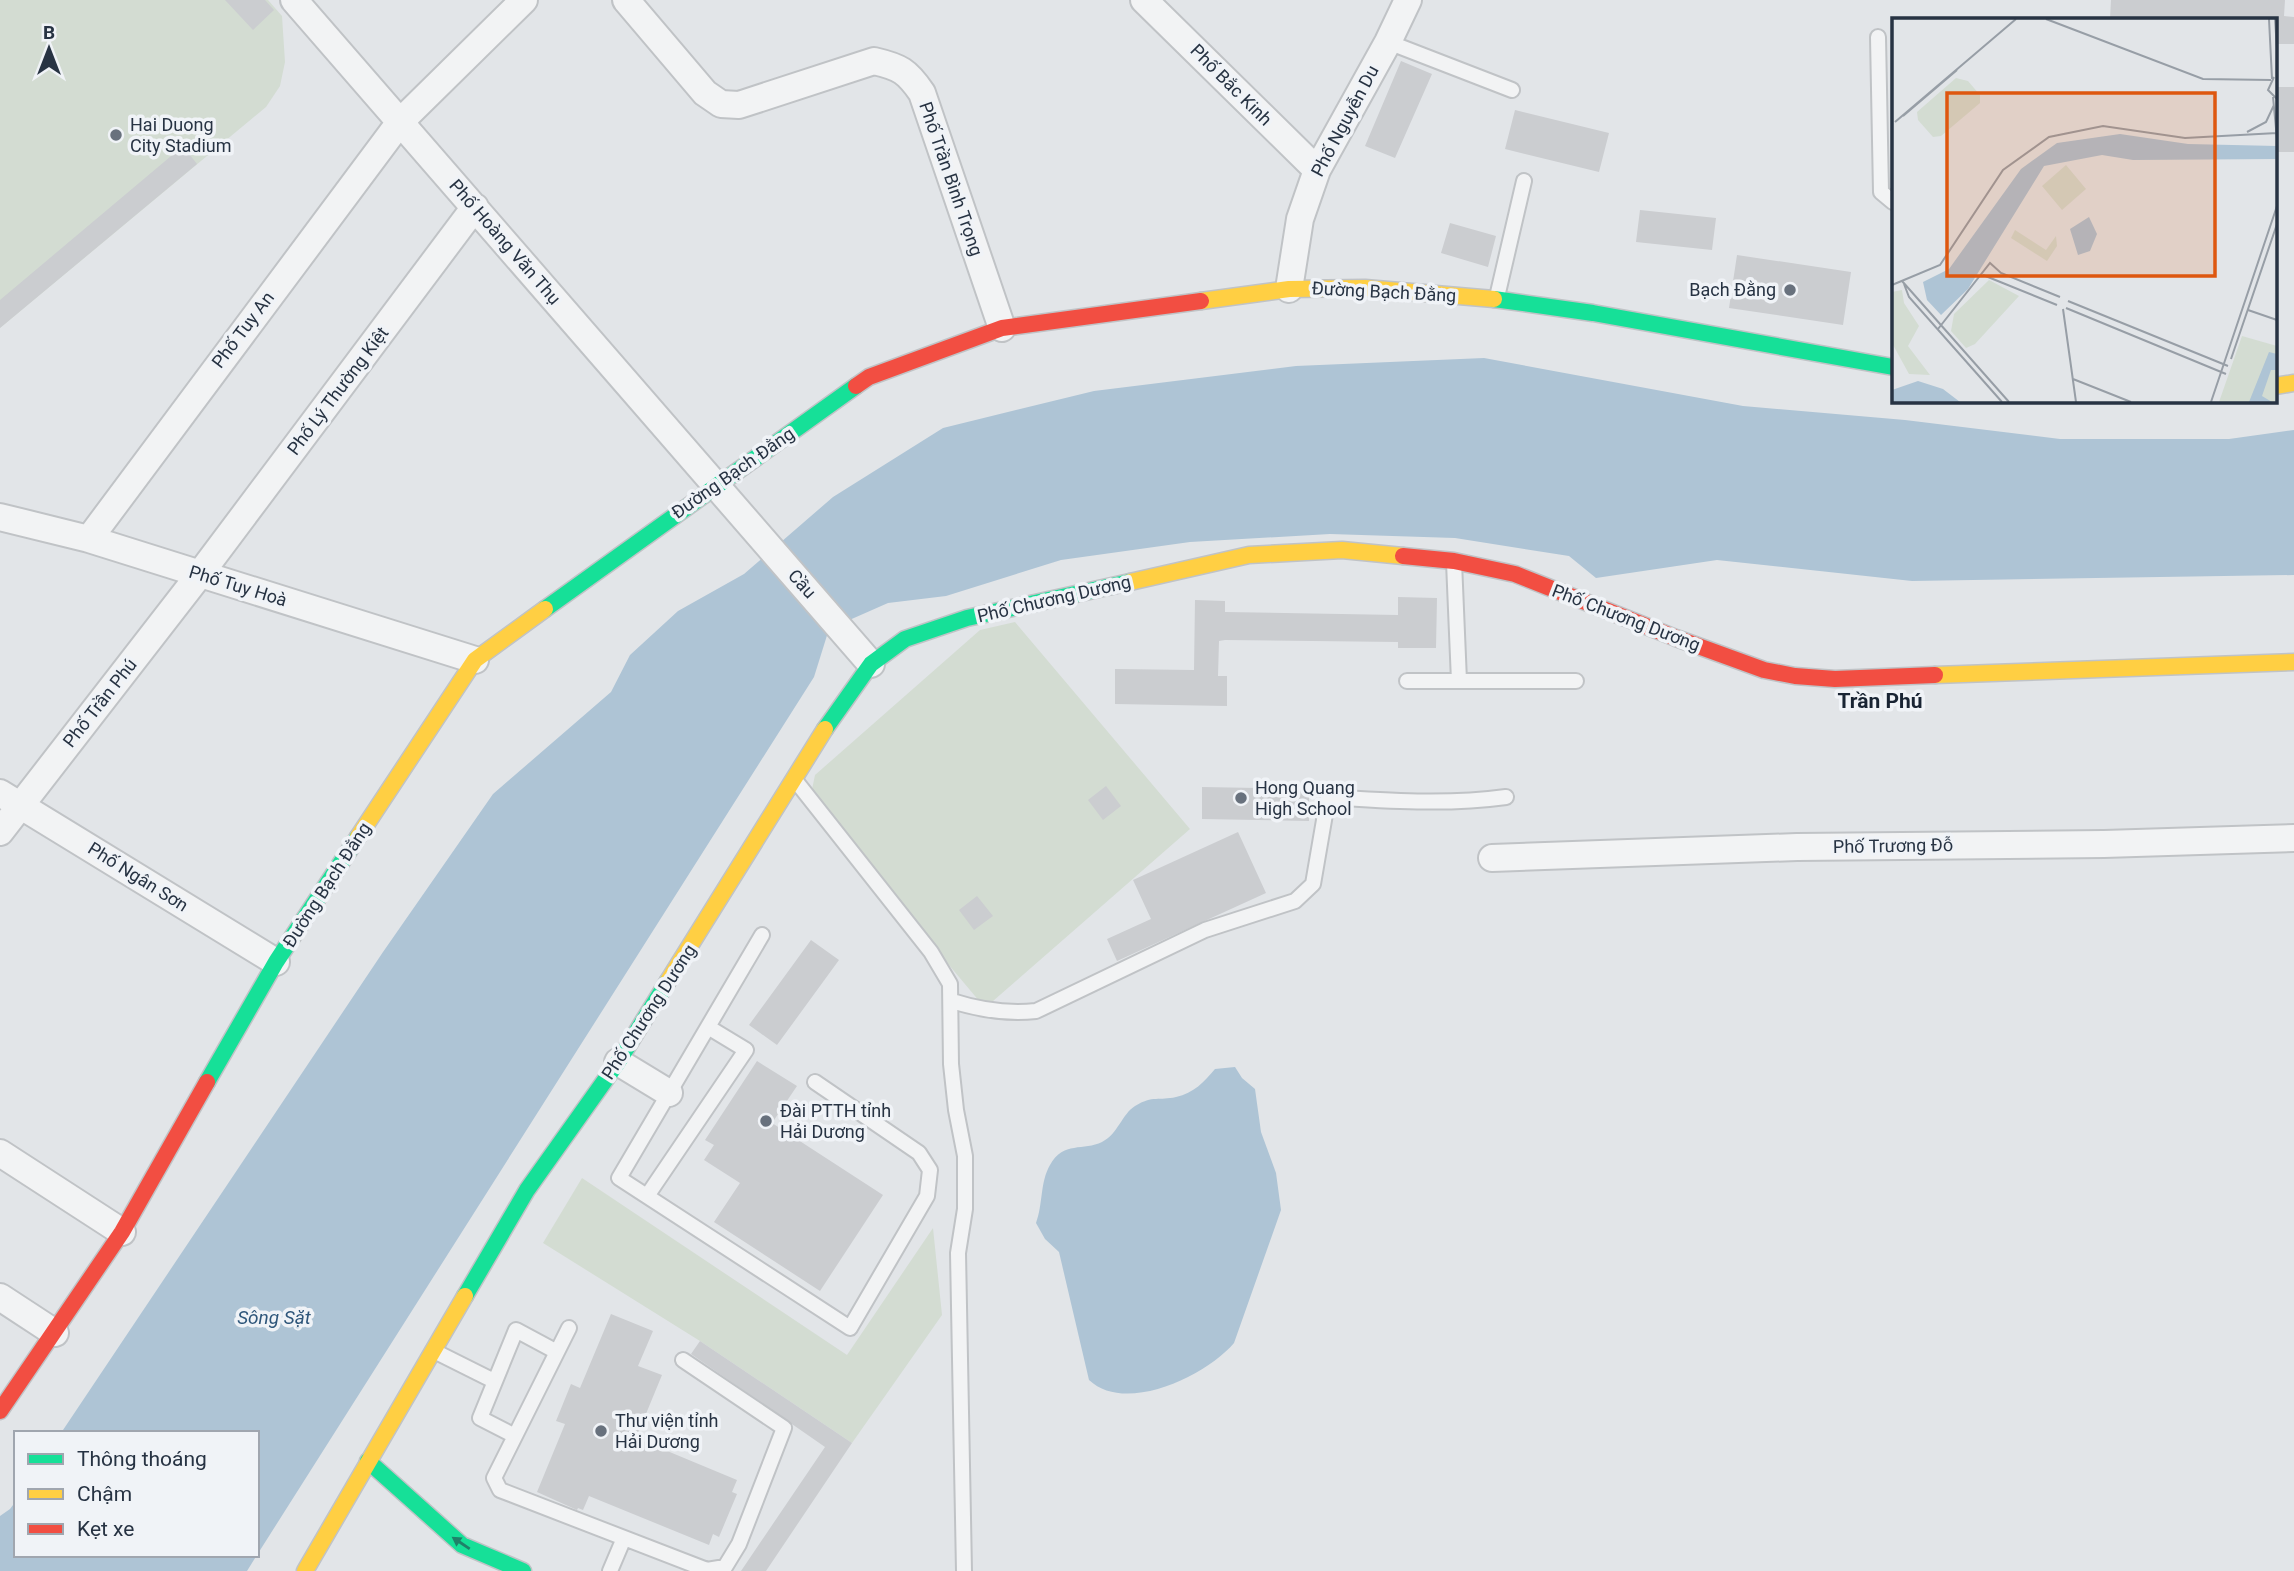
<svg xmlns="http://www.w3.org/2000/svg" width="2294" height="1571" viewBox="0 0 2294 1571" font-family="Roboto,sans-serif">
	<rect width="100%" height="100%" fill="#e2e5e8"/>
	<path fill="#d3dcd2" d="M0,0h268l14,16 3,46 -5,24 -14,21 -266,221z
		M1015,622l175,207 -205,179 -175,-209 5,-24 165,-145z
		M582,1178l265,177 86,-127 9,87 -90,128 -152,-102 -157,-98z"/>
	<path fill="#aec4d5" d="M1484,358l259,48 162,14 155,19h169l65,-9v145l-382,6 -195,-21 -121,18 -27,-22 -114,-18 -125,-4 -140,8 -129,18 -115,36 -58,7 -59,26 -15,48 -557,878v-122h-196l322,-481 110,-158 118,-102 19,-37 48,-44 66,-37 89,-77 110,-69 151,-37 202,-25z
		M1235,1067l7,11 13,11 6,43 15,41 5,37 -47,133c-27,32 -108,72 -145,37l-30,-128 -14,-13 -9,-16c7,-18 4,-41 14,-58 13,-24 34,-14 52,-23 16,-8 20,-28 33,-36 18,-11 24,-5 41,-9 18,-4 28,-15 39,-28z
		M16,1501v54h241l-10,16h-247v-55l10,-7z"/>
	<path fill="#cbcdd0" d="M225,0h40l9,10 -21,20z
		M2111,0h174l-1,16 10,1v27h-19v-25h-165z
		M1401,61l31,13 -37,84 -30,-12z
		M2275,87h19v65h-19z
		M1515,110l94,23 -10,39 -94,-23z
		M183,146l14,18 -197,164v-28z
		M1640,210l76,8 -4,32 -76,-8z
		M1450,223l46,13 -8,31 -47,-14z
		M1737,255l114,17 -8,53 -114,-17z
		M1398,597l39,1 -1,50h-38v-6l-173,-2 -6,1 -1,35h9v30l-112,-2v-35l79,1 1,-70 30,1v11l173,3z
		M1106,786l15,20 -18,14 -15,-20z
		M1202,787l107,2v32l-107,-2z
		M1238,832l28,61 -149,68 -10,-22 44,-20 -18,-39z
		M977,896l16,20 -19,14 -15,-20z
		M811,940l28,20 -62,85 -28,-20z
		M757,1061l40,25 -25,37 111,72 -63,96 -106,-69 26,-39 -36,-23 10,-15 -9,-5z
		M611,1314l42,17 -15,35 24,9 -26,63 101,42 -5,12 5,2 -18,43 -6,-3 -4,11 -120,-49 -6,14 -5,-2 -1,2 -40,-18 28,-68 -9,-3 15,-37 9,4z
		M700,1341l152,102 -86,128h-25l84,-124 -134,-93z"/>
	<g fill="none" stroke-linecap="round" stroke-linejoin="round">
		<defs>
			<path id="lane" d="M1878,37l3,155 12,10
				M1388,42l124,48
				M1497,297l27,-116
				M1454,562l5,119
				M1407,681h169
				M795,780l136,172 19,32 1,80 5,46 9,46v53l-7,44 6,318
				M762,935l-143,243 231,150 77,-132 3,-26 -11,-17 -104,-71
				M952,1001c28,9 55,13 84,10l169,-81 90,-29 18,-17 15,-87c59,4 120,8 178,0
				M647,1196l99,-146 -38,-23
				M569,1328l-75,150 6,12 207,80 18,-3 14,-23 45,-116 -101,-68
				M434,1351l60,30
				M515,1436l-35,-18 36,-88 41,22
				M610,1571l14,-33"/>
			<path id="street" d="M294,0l577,664
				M626,0l79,93 16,11 18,1 135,-44c26,6 33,10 48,32l80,235
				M1144,0l173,170
				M1289,289l11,-70 17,-49 71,-128 20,-42
				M0,517l89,22 386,121
				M89,539l311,-417 124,-122
				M0,793l276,169
				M0,832l200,-258 275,-367
				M1492,858l305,-11 307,-3 190,-6
				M618,1062l51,31
				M0,1153l122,79
				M0,1297l55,36"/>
			<path id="fast" d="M1494,299l99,14 300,54
				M545,609l311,-223
				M825,729l46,-65 34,-25 62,-21 163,-36
				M207,1082l69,-120 82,-125
				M465,1296l62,-106 91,-128 50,-81
				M368,1461l94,84 61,26"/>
			<path id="slow" d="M1201,301l88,-12 76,-1 129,11
				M2275,386l19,-3
				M1130,582l119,-27 93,-5 61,6
				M1935,675l359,-13
				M358,837l117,-177 70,-51
				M668,981l157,-252
				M305,1571l160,-275"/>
			<path id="jam" d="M856,386l13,-9 133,-49 199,-27
				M1403,556l51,5 61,13 161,64 88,32 31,6 40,3 100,-4
				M0,1411l122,-179 85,-150"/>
		</defs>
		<use href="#lane" stroke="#c0c3c6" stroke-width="18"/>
		<use href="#street" stroke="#c0c3c6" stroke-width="30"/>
		<use href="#fast" stroke="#c0c3c6" stroke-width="19"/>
		<use href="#slow" stroke="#c0c3c6" stroke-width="19"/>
		<use href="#jam" stroke="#c0c3c6" stroke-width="19"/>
		<use href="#lane" stroke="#f2f3f4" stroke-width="14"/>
		<use href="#street" stroke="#f2f3f4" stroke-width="26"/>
		<use href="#fast" stroke="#16e098" stroke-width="16"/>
		<use href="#slow" stroke="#ffcf43" stroke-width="16"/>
		<use href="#jam" stroke="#f24e42" stroke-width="16"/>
	</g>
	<defs><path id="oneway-solid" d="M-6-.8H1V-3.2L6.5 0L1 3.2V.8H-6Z" transform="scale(1.75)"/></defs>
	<use fill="#1f8169" href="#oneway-solid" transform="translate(461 1543) rotate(-146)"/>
	<g fill="#68717d" stroke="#f0f3f7" stroke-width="2.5">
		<circle cx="116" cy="135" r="7"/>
		<circle cx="1790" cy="290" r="7"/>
		<circle cx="1241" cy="798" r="7"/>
		<circle cx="766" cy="1121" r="7"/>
		<circle cx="601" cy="1431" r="7"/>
	</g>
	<g text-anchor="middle" stroke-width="7" stroke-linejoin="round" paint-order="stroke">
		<g font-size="18" fill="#273343" stroke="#f0f3f7">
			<text transform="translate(1231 85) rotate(45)" y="6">Phố Bắc Kinh</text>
			<text transform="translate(1345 121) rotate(-62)" y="6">Phố Nguyễn Du</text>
			<text transform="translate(951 179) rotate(71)" y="6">Phố Trần Bình Trọng</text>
			<text transform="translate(505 242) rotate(49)" y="6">Phố Hoàng Văn Thụ</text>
			<text transform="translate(1384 292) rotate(3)" y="6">Đường Bạch Đằng</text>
			<text transform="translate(243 330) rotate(-53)" y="6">Phố Tuy An</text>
			<text transform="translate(338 391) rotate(-53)" y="6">Phố Lý Thường Kiệt</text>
			<text transform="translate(733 473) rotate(-35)" y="6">Đường Bạch Đằng</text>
			<text transform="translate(802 584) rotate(48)" y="6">Cầu</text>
			<text transform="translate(238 586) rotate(17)" y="6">Phố Tuy Hoà</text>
			<text transform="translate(1054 599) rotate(-13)" y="6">Phố Chương Dương</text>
			<text transform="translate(1626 618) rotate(21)" y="6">Phố Chương Dương</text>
			<text transform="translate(100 703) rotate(-52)" y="6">Phố Trần Phú</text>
			<text transform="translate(1893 846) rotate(-1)" y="6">Phố Trương Đỗ</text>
			<text transform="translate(138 877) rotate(32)" y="6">Phố Ngân Sơn</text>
			<text transform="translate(327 885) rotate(-57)" y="6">Đường Bạch Đằng</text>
			<text transform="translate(649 1012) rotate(-57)" y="6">Phố Chương Dương</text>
		</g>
		<g font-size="18" fill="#273343" stroke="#f0f3f7" text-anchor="start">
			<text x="130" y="131">Hai Duong<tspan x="130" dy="21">City Stadium</tspan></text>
			<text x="1776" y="296" text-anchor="end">Bạch Đằng</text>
			<text x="1255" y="794">Hong Quang<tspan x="1255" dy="21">High School</tspan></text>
			<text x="780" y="1117">Đài PTTH tỉnh<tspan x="780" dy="21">Hải Dương</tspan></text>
			<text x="615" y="1427">Thư viện tỉnh<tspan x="615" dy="21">Hải Dương</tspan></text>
		</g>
		<g font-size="19" font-style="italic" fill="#2e567a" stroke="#f0f3f7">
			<text x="274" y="1324">Sông Sặt</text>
		</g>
		<g font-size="21" font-weight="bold" fill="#192433" stroke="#f0f3f7">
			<text x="1880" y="708">Trần Phú</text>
		</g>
	</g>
	<g transform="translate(1892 18)">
		<rect width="385" height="385" fill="#e2e5e8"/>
		<path d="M64,60l12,3 12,14v8l-39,33 -8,1 -15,-17 -1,-8zM174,147l20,24 -24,21 -20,-24zM123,212l31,20 10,-14 1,10 -10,15 -36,-23zM97,262l30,16 -44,48 -9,4 -15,-17 3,-17zM10,272l2,13 15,23 -11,20 22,29 -21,-1 -17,-31v-51zM350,318l35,10v56h-58z" fill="#d3dcd2"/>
		<path d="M228,116l68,10 89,2v13l-144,1 -31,-5 -58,11 -76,123 -27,26 -14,-15 -4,-18 26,-13 72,-100 36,-26zM197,199l8,17 -7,17 -12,4 -8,-26zM377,334l8,2v16h-6l-9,26 10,6h-23zM26,363l25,8 17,13h-68v-12z" fill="#aec4d5"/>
		<path fill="none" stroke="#979ea6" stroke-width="2" d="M154,1l157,60 68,1M377,1l3,60M383,1l2,30M382,59l-6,13 9,9M381,79l4,42M11,98l54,-46M3,104l121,-103M355,114l19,-10 8,-17M91,257l74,30M10,263l107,121M12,266l5,13 93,105M0,267l48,-20 63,-95 46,-33 54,-11 82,12 92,-5M176,283l160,65M174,290l160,66M171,291l13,93M356,292l29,10M46,311l52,-66 11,10 59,24M339,341l46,-135M181,361l58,23M319,384l66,-196"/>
		<path fill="#de570f" fill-opacity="0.15" stroke="#de570f" stroke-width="3.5" d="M55,75h268v183h-268z"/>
		<rect width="385" height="385" fill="none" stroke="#273343" stroke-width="3.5"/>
	</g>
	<rect x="14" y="1431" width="245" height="126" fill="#f0f3f7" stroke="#a0a6af" stroke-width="2"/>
	<rect x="28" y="1454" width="35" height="10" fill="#16e098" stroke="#a0a6af" stroke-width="2"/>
	<text x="77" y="1466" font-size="21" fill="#273343">Thông thoáng</text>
	<rect x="28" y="1489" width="35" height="10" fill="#ffcf43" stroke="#a0a6af" stroke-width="2"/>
	<text x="77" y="1501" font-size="21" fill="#273343">Chậm</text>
	<rect x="28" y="1524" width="35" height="10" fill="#f24e42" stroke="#a0a6af" stroke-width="2"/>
	<text x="77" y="1536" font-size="21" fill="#273343">Kẹt xe</text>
	<g transform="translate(49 49)" stroke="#f0f3f7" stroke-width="5" paint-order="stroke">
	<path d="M0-5L12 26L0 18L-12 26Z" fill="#273343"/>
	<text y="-10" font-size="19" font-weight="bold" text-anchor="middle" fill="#273343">B</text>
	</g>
</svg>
